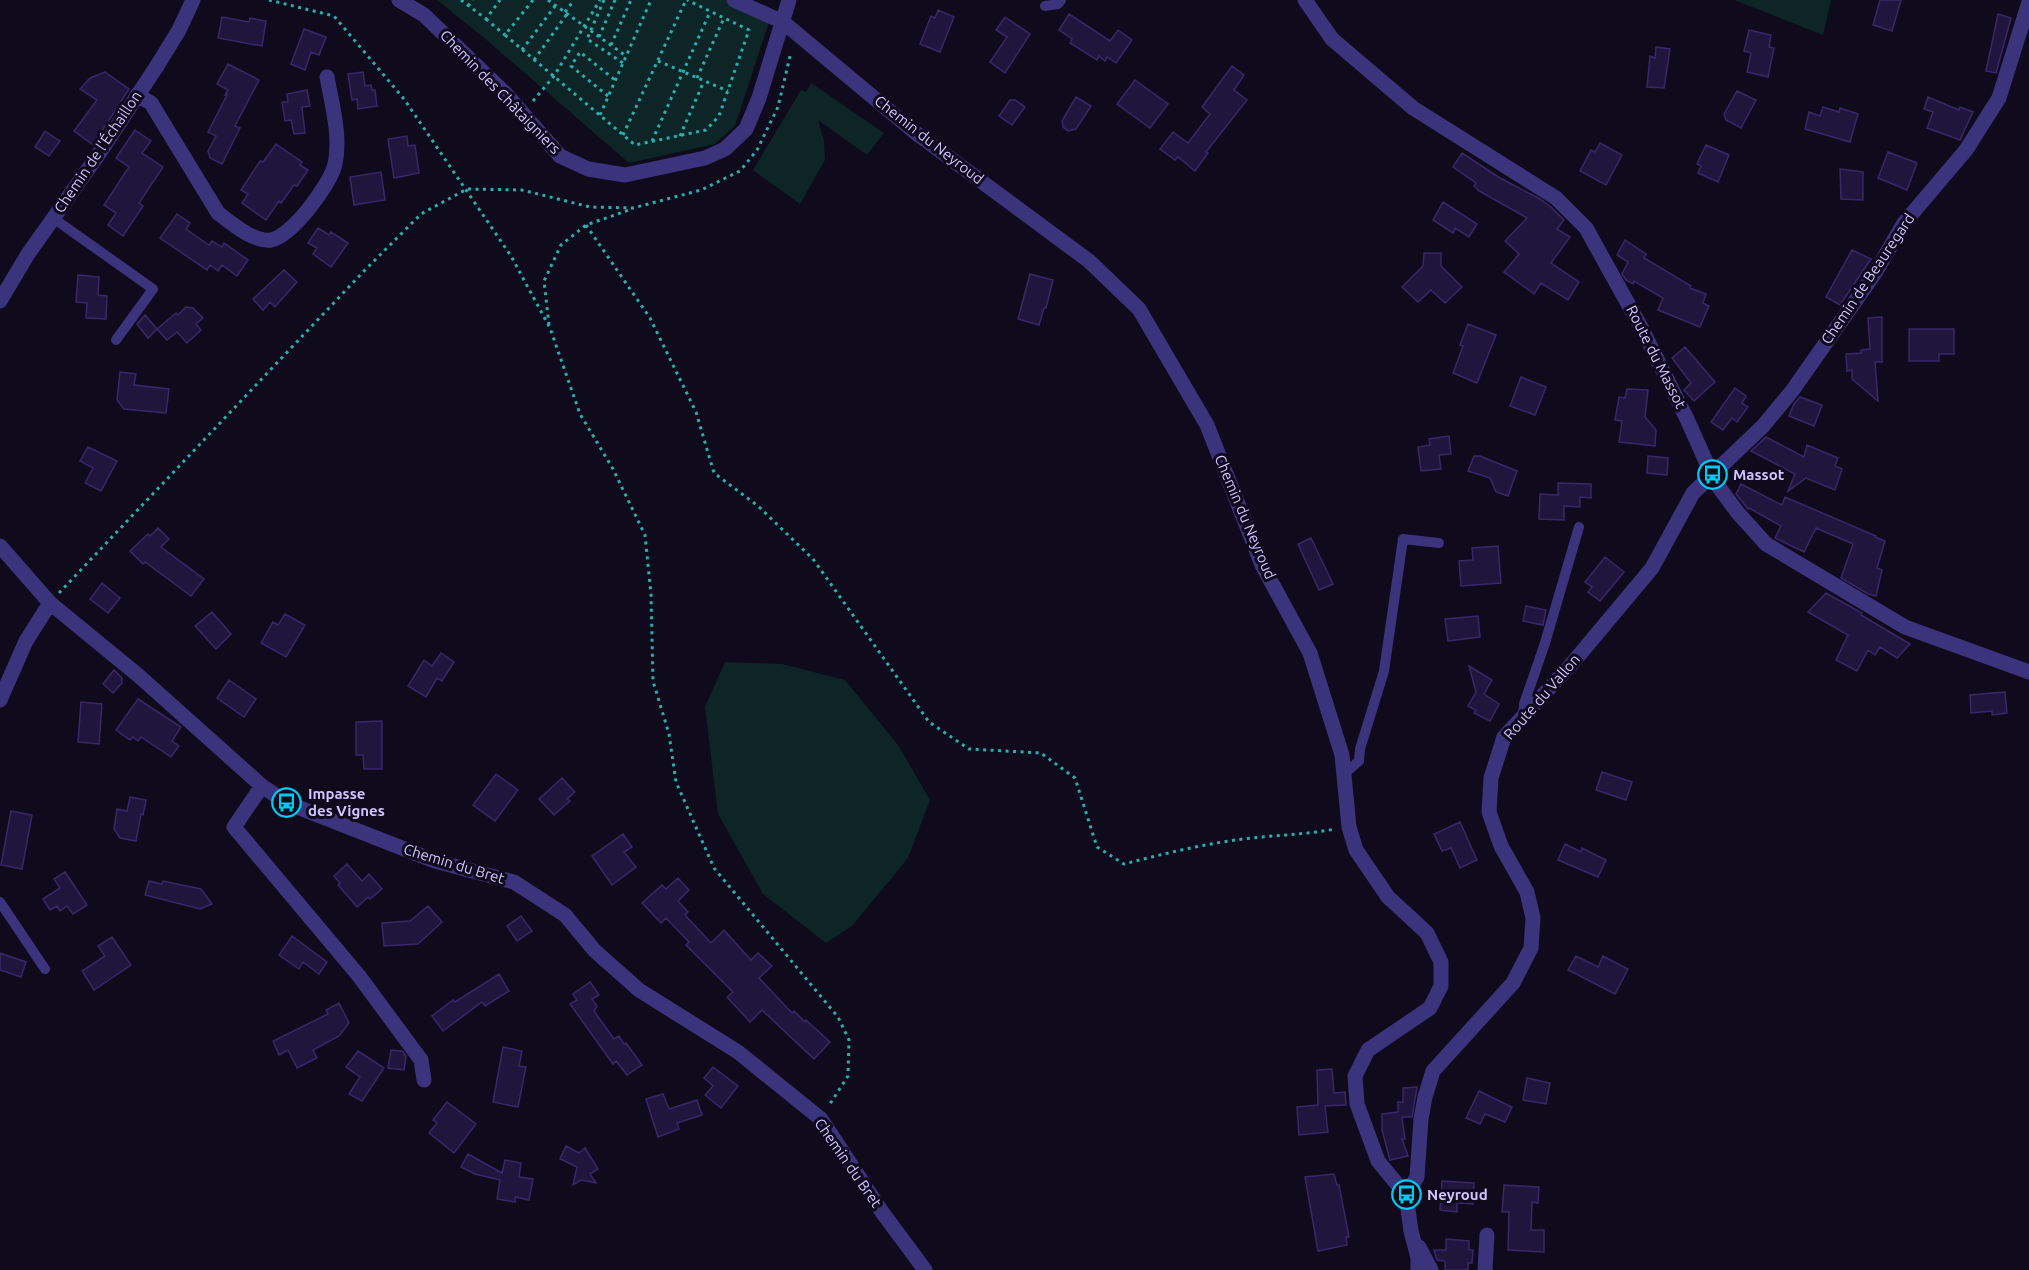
<svg xmlns="http://www.w3.org/2000/svg" width="2029" height="1270" viewBox="0 0 2029 1270" font-family="Ubuntu,sans-serif">
	<rect width="100%" height="100%" fill="#0f0a1c"/>
	<path fill="#0d2526" d="M437,0h288l44,22 -34,104 -20,18 -86,19 -146,-126z
		M1734,0h97l-8,35z
		M811,83l73,50 -17,22 -49,-35 6,21 1,19 -25,44 -47,-34 48,-80 5,2z
		M725,662l57,2 63,16 53,65 32,55 -22,58 -56,68 -26,17 -63,-49 -45,-80 -13,-107z"/>
	<path fill="#20163d" stroke="#39276a" stroke-width="1.5" d="M1880,0h21l-9,31 -19,-6z
		M938,10l16,7 -14,35 -20,-8 11,-28 4,2z
		M1069,14l41,27 8,-11 14,10 -16,23 -9,-6 -2,4 -6,-5 -2,4 -27,-17 2,-4 -13,-9z
		M1998,14l13,4 -15,55 -10,-2z
		M222,17l27,5 1,-4 16,3 -4,25 -44,-8z
		M1005,17l25,17 -25,39 -15,-11 17,-25 -11,-7z
		M304,29l22,8 -7,18 -8,-3 -6,18 -14,-6z
		M1749,30l22,5 -2,12 5,1 -6,29 -21,-5 4,-19 -7,-2z
		M1656,47l14,2 -6,39 -17,-1 3,-31 5,2z
		M228,64l31,16 -24,46 5,2 -18,36 -12,-6 -2,-7 8,-15 -8,-4 19,-37h-2l3,-5 -11,-6z
		M1232,66l12,9 -10,15 13,10 -41,52 2,1 -13,18 -17,-14 -3,3 -15,-11 13,-17 15,11 22,-29 -8,-7z
		M105,72l24,17 -36,56 -19,-14 23,-31 -17,-11 10,-11z
		M363,72l2,14 6,-1 1,5h3l2,16 -19,3 -1,-10 -5,1 -4,-26z
		M1135,80l33,24 -18,24 -33,-24z
		M307,90l3,16 -8,1 3,26 -11,1 -3,-14 -6,1 -3,-19h6l-1,-8z
		M1737,91l19,9 -15,28 -15,-8 -2,-6z
		M1076,97l15,9 -15,23 -8,2 -5,-4 -1,-6z
		M1928,97l31,13 1,-3 13,5 -13,28 -33,-12 6,-16 -9,-3z
		M1010,100h5l10,7 -13,18 -13,-9z
		M1823,107l16,5 1,-4 18,6 -8,28 -45,-13 4,-17 11,4z
		M135,130l16,11 -9,12 21,14 -24,36 4,3 -20,30 -15,-11 8,-12 -12,-8 25,-38 -13,-9z
		M45,131l15,10 -11,15 -14,-9z
		M407,136l1,10 7,-1 4,28 -25,5 -6,-39z
		M1600,143l22,12 -16,30 -26,-14 11,-21 4,2z
		M276,144l26,18 -2,3 8,5 -11,16 -3,-1 -13,18 -2,-2 -13,19 -24,-17 6,-9 -7,-4 19,-29 3,1z
		M1706,145l23,10 -11,27 -20,-9 3,-7 -4,-2z
		M1888,152l29,11 -10,27 -29,-12z
		M1462,153l38,25 40,21 11,8 13,13 -7,9 13,8 -19,26 28,19 -11,18 -27,-17 -7,11 -30,-22 15,-18 -14,-13 22,-23 -48,-27 -5,-5 2,-3 -23,-16z
		M1840,169l23,3v28l-22,-1z
		M381,172l4,28 -31,5 -4,-28z
		M1443,202l34,22 -8,13 -14,-9 -2,5 -20,-13z
		M177,214l13,9 -4,6 23,16 3,-4 10,6 2,-4 24,17 -11,16 -15,-11 -4,6 -8,-6 -3,5 -47,-32z
		M318,228l11,7 2,-3 17,11 -17,24 -18,-13 4,-6 -9,-5z
		M1625,240l21,14 -2,4 47,28 -1,2 16,6 -3,9 6,3 -9,21 -42,-17 5,-12 -29,-17 -1,3 -7,-4 -4,-6 6,-12 -11,-7z
		M1852,250l19,9 -31,46 -14,-8z
		M1424,253h17v13l21,21 -17,16 -14,-13 -13,12 -16,-15 21,-21z
		M284,270l13,12 -22,25 -5,-5 -7,8 -10,-11z
		M1030,274l23,6 -7,28h-2l-5,17 -21,-6z
		M78,275l21,2 -1,18 9,1 -1,23 -20,-1 1,-15 -11,-1z
		M186,307l7,1 10,10 -7,6 5,6 -14,13 -10,-11 -10,8 -10,-11 19,-16 2,2z
		M145,315l12,14 -9,9 -11,-14z
		M1882,317v45h-7l3,39 -26,-22v-9l-5,1 -1,-17 15,-1v-3l9,-1 -2,-31z
		M1468,324l28,11 -19,48 -24,-10 10,-27 -3,-1z
		M1909,329h45v25h-15v7h-30z
		M1685,347l30,35 -21,19 -10,-11 7,-7 -19,-25z
		M120,372l16,2 -2,11 35,4 -3,24 -42,-4 -7,-9z
		M1521,377l25,10 -11,28 -25,-9z
		M1735,388l11,8 -4,7 6,4 -11,15 -5,-4 -9,12 -12,-8z
		M1627,389l21,1 -3,27 11,13 -1,16 -36,-4 3,-21 -7,-1 4,-23 6,1z
		M1800,397l22,8 -8,21 -25,-10 5,-12z
		M1449,436l2,18 -12,1 2,14 -20,2 -3,-24 12,-2 -1,-6z
		M1766,437l38,20 3,-12 31,13 -3,8 7,3 -7,21 -29,-12 -18,13 7,-17 -44,-23z
		M88,447l29,14 -16,30 -16,-8 8,-15 -13,-7z
		M1474,456h6l37,15 -9,25 -12,-4 -6,-14 -22,-7z
		M1648,456l20,2 -1,17 -20,-2z
		M1558,483l33,1v14l-11,-1v10l-16,-1v14l-25,-1 1,-25 18,1z
		M1741,484l41,21 3,-8 91,39 -1,1 10,4 -8,27 5,2 -6,26 -8,-2 -27,-16 12,-34 -37,-16 -12,24 -29,-14 6,-12 -32,-18 -1,1 -12,-15z
		M158,528l11,11 -8,8 43,32 -13,17 -46,-34 -2,2 -13,-13 18,-17 2,2z
		M1311,538l22,46 -14,6 -21,-46z
		M1498,546l3,37 -40,3 -2,-25 14,-1 -1,-12z
		M1605,557l19,15 -24,29 -12,-9 4,-5 -7,-5z
		M102,583l18,15 -12,15 -18,-14z
		M1826,593l36,20 -1,2 49,29 -13,14 -17,-11 -5,8 -7,-5 -11,21 -21,-11 12,-25 -40,-23z
		M1526,606l20,4 -3,15 -20,-4z
		M212,612l19,22 -15,15 -21,-23z
		M285,614l20,11 -19,32 -25,-14 12,-21 5,3z
		M1478,616l2,21 -32,4 -3,-22z
		M441,653l13,9 -12,19 -5,-3 -11,19 -18,-11 16,-26 8,6z
		M1469,666l23,14 -8,14 15,10 -9,17 -16,-8 2,-3 -8,-4 8,-14z
		M114,670l8,8v5l-9,10 -10,-9z
		M229,680l27,19 -12,18 -27,-19z
		M2005,692l2,21 -15,2v-4l-21,2 -1,-18z
		M138,699l43,28 -9,14 7,5 -8,11 -30,-20 -3,4 -5,-4 -3,3 -14,-10z
		M81,702l21,2 -3,40 -21,-2z
		M382,721v48h-18l-1,-14h-7v-33z
		M1602,772l30,10 -6,18 -30,-10z
		M496,774l22,16 -23,31 -22,-16z
		M562,778l13,14 -8,7 3,2 -16,14 -15,-16z
		M130,797l16,3 -3,15 -2,-1 -5,27 -16,-3 -6,-9 3,-20 10,2z
		M11,811l21,4 -10,54 -21,-4z
		M1460,822l17,38 -17,8 -9,-20 -9,3 -8,-17z
		M623,834l9,13 -8,5 12,15 -24,18 -20,-29z
		M1565,844l16,8 1,-4 24,12 -8,17 -40,-17z
		M347,864l15,17 7,-7 13,15 -12,10 -2,-2 -11,10 -19,-22 2,-2 -6,-7z
		M65,872l22,33 -14,9 -6,-8 -7,5 -3,-5 -7,4 -7,-11 17,-11 -6,-9z
		M678,878l11,12 -11,11 10,11 -3,3 26,28 13,-13 27,30 7,-7 14,13 -13,12 33,35 2,-2 11,11 1,-2 24,22 -16,17 -52,-49 -12,12 -23,-25 6,-5 -47,-47 3,-3 -23,-24 -5,5 -19,-20 20,-18 4,4z
		M149,881l13,3 1,-3 38,8 11,15 -12,5 -55,-14z
		M428,906l14,16 -24,22 -34,2 -2,-23 28,-2z
		M521,916l11,15 -15,10 -10,-15z
		M292,936l35,26 -8,12 -16,-12 -4,7 -20,-14z
		M112,937l19,28 -37,25 -12,-19 23,-15 -7,-10z
		M0,953l26,9 -5,15 -21,-7z
		M1576,956l22,11 5,-11 25,13 -13,25 -47,-24z
		M499,974l10,17 -24,15 -3,-4 -39,29 -11,-15 21,-16 2,2z
		M590,982l9,13 -7,4 5,7 -3,5 20,28 5,-3 5,8 2,-1 16,22 -15,10 -11,-14 -3,3 -43,-60 7,-4 -4,-6z
		M339,1003l10,20 -10,13 -26,14 4,8 -20,10 -9,-18 -9,5 -6,-14 55,-27 -2,-4z
		M503,1047l19,4 -3,15 7,1 -8,40 -25,-5z
		M391,1050l11,1 4,5 -2,14 -16,-2z
		M358,1051l26,17 -22,33 -13,-7 11,-17 -14,-10z
		M713,1067l25,19 -17,22 -16,-13 8,-9 -9,-8z
		M1332,1069l2,24 11,-1 1,13 -21,1 3,26 -29,3 -2,-28 21,-2 -1,-35z
		M1527,1078l23,5 -4,21 -23,-4z
		M1417,1087l-5,30h-10l3,22h-3l6,17 -18,4 -8,-30v-16l16,-2v-10h5v-14z
		M1479,1091l33,16 -7,15 -20,-8 -5,10 -14,-6z
		M663,1094l6,15 28,-9 5,15 -25,8 2,6 -21,8 -12,-38z
		M447,1102l29,22 -22,29 -25,-20 8,-10 -4,-3z
		M566,1146l13,7 6,-5 13,21 -8,5 6,9 -15,-3 -8,5 4,-18 -17,-8z
		M468,1154l34,19 3,-13 16,3 -2,14 14,2 -4,21 -14,-3v5l-18,-3 3,-19 -25,-6 -14,-7z
		M1334,1174l3,11h2l10,52h-3l1,8 -29,6 -13,-74z
		M1442,1181l32,2 -1,21 -16,-1v9l-17,-2z
		M1504,1185l35,2 -1,16 -6,-1 -1,28h13v22l-36,-2 1,-38h-7z
		M1446,1239l23,2v9h4l-1,13h-4v7h-23v-9l-8,-1 -3,-10h12z"/>
	<g fill="none" stroke-linecap="round" stroke-linejoin="round">
		<path stroke="#29afaf" stroke-width="3" stroke-dasharray="3 4.5" stroke-linecap="butt" d="M269,0l65,16 70,83 107,157 39,72 30,86 33,55 32,66 6,59 2,87 16,53 7,48 38,86 124,149 11,23 -1,36 -20,31
			M461,0l25,19 14,-19
			M533,0l-28,35 130,110 71,-15 13,-14 30,-86 -62,-30
			M548,0l78,56
			M604,0l-17,39 36,24
			M468,6l5,-6
			M565,12l9,-12
			M486,19l19,16
			M599,37l16,-37
			M611,45l20,-45
			M522,50l33,-44
			M534,60l33,-46
			M658,61l70,30
			M697,78l27,-60
			M608,96l-37,-30 9,-14 35,28
			M533,101l21,-25 46,-76
			M600,115l51,-115
			M623,135l63,-135
			M680,136l24,-55
			M652,141l58,-129
			M586,225l64,93 46,94 18,61 44,33 55,53 116,163 40,27 72,4 34,25 22,69 27,17c39,-10 79,-20 119,-25 31,-4 61,-4 92,-10
			M549,325l-5,-44 17,-36 25,-20 46,-16
			M59,593l305,-322 57,-57 46,-25 55,1 68,17 43,1 68,-18 39,-19 17,-21 21,-43 13,-55"/>
		<path stroke="#3b347c" stroke-width="10" d="M1045,6l13,-2 3,-4
			M53,218l100,71 -37,51
			M1523,716l1,-12 21,-61 34,-116
			M1344,774l15,-13 1,-12 24,-78 19,-132 36,4
			M0,902l45,67"/>
		<path stroke="#3b347c" stroke-width="15" d="M399,0l25,15 81,78 55,63 28,13 37,6 80,-17 20,-9 21,-20 13,-31 30,-98
			M734,0l49,22 133,111 173,128 50,48 68,116 55,140 48,88 32,102 7,72 7,23 32,47 39,36 14,29v24l-11,22 -62,42 -13,26 2,28 21,57 28,34
			M1305,0l27,39 81,69 143,90 30,30 56,101 45,90 28,63 23,31 28,31 139,83 124,45
			M137,95l14,8 67,110c13,10 35,29 53,27 20,-3 60,-56 64,-76 6,-28 -3,-59 -8,-87
			M0,301l28,-47 68,-96 61,-92 22,-36 14,-30
			M0,546l50,57 89,73 123,110 25,17 148,58 79,21 51,33 30,36 44,39 99,62 83,67 61,93 43,58
			M0,700l26,-59 24,-38
			M262,786l-28,41 125,149 62,84 3,20
			M1419,1247l12,23
			M1418,1270v-12l-7,-27 -5,-36 11,-18 4,-58 4,-22 8,-26 80,-88 18,-35 2,-30 -6,-26 -26,-46 -12,-34 2,-34 13,-41 66,-71 82,-98 41,-75 70,-67 29,-35 83,-118 29,-50 62,-73 33,-52 30,-96
			M1485,1270l2,-35"/>
	</g>
	<defs>
		<symbol id="bus-ring" viewBox="-11 -11 22 22"><circle r="9.5" fill="#0f0a1c" stroke="#00caf0" stroke-width="1.5"/><path d="M-5-6H5V4H4V6H2V4H-2V6H-4V4H-5ZM-3.5-4V0h7V-4ZM-3.5 1.2v1.5H-2V1.2ZM2 1.2v1.5H3.5V1.2Z" fill="#00caf0"/></symbol>
	</defs>
	<g fill-rule="evenodd">
		<use href="#bus-ring" x="1696" y="458" width="33" height="33"/>
		<use href="#bus-ring" x="270" y="786" width="33" height="33"/>
		<use href="#bus-ring" x="1390" y="1178" width="33" height="33"/>
	</g>
	<g text-anchor="middle" stroke-width="6" stroke-linejoin="round" paint-order="stroke">
		<g font-size="15" fill="#cfc5ff" stroke="#0f0a1c">
			<text transform="translate(500 92) rotate(46)" y="5">Chemin des Châtaigniers</text>
			<text transform="translate(929 140) rotate(38)" y="5">Chemin du Neyroud</text>
			<text transform="translate(98 152) rotate(-56)" y="5">Chemin de l'Échaillon</text>
			<text transform="translate(1868 279) rotate(-56)" y="5">Chemin de Beauregard</text>
			<text transform="translate(1656 357) rotate(63)" y="5">Route du Massot</text>
			<text transform="translate(1245 517) rotate(67)" y="5">Chemin du Neyroud</text>
			<text transform="translate(1542 697) rotate(-49)" y="5">Route du Vallon</text>
			<text transform="translate(454 864) rotate(17)" y="5">Chemin du Bret</text>
			<text transform="translate(848 1163) rotate(55)" y="5">Chemin du Bret</text>
		</g>
		<g font-size="15" font-weight="bold" fill="#cfc5ff" stroke="#0f0a1c" text-anchor="start">
			<text x="1733" y="480">Massot</text>
			<text x="308" y="799">Impasse<tspan x="308" dy="17">des Vignes</tspan></text>
			<text x="1427" y="1200">Neyroud</text>
		</g>
	</g>
</svg>
